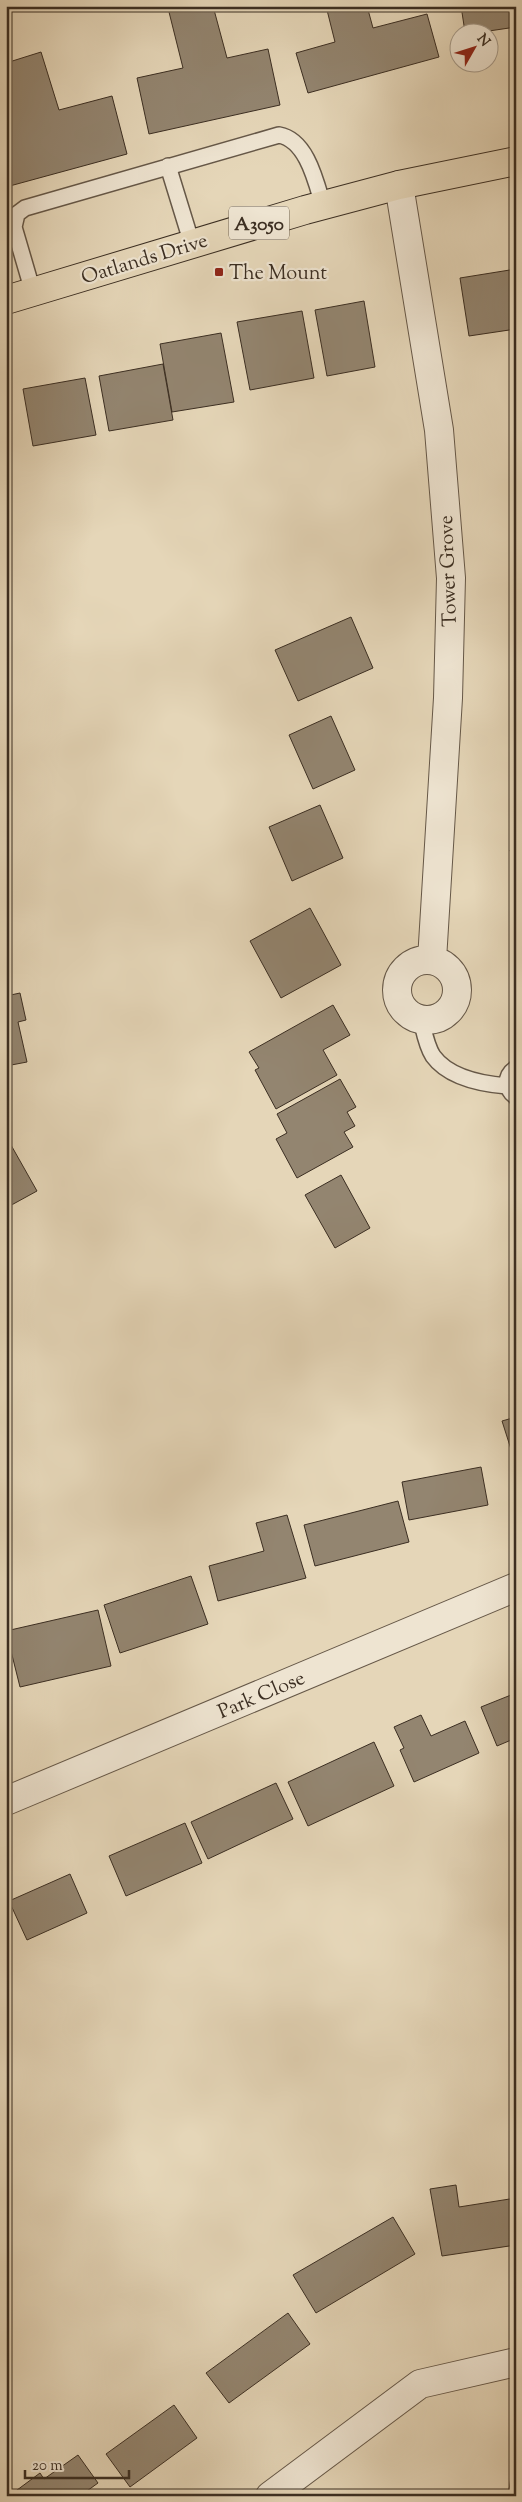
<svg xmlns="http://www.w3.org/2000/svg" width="522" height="2502" viewBox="0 0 522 2502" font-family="'Sorts Mill Goudy',serif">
	<rect width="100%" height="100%" fill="#e5d6b8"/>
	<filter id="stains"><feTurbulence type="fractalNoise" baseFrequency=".004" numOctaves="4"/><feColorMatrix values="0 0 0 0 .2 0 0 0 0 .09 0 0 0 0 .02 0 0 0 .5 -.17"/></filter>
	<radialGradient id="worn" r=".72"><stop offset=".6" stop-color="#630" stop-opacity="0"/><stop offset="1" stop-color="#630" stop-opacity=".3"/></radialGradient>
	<path fill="#938570" stroke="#3b2e22" d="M176,6h37l14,52 41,-9 12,56 -131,29 -12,-56 46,-10 -15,-60z
		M326,6h41l6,22 54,-14 12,43 -131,36 -12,-40 39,-11z
		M461,6h55v21l-34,5h-17z
		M41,52l18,58 53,-14 15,58 -121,33v-62l3,-1 -3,-8v-53z
		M516,269v60l-47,7 -9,-58z
		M364,301l11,66 -48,9 -12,-66z
		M302,311l12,67 -64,12 -13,-68z
		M221,333l13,69 -62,10 -12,-68z
		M163,364l10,56 -64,11 -10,-55z
		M85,378l11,57 -63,11 -10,-57z
		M516,453v25l-4,-24z
		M351,617l22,51 -75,33 -23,-51z
		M331,716l24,54 -42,19 -24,-54z
		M320,805l23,53 -51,23 -23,-54z
		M516,848v22l-6,-20z
		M310,908l31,57 -60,33 -31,-57z
		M20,993l6,27 -8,2 9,40 -21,4v-70z
		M333,1005l17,30 -27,15 14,25 -61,34 -21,-39 4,-2 -10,-16z
		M340,1079l16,28 -9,5 8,14 -11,6 9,15 -56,31 -21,-39 11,-6 -10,-19z
		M11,1145l26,46 -31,17v-60z
		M341,1175l29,53 -35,20 -30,-53z
		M516,1417v48l-14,-44z
		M481,1467l7,38 -79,15 -7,-38z
		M398,1501l11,41 -94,24 -11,-41z
		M287,1515l19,63 -88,23 -9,-35 55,-15 -8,-28z
		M191,1576l17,48 -88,29 -16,-48z
		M98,1610l13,56 -91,21 -14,-56z
		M516,1693v45l-19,8 -16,-39z
		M421,1715l10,21 34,-15 14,32 -65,29 -14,-32 4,-2 -10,-21z
		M374,1742l20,44 -86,40 -20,-44z
		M276,1783l17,36 -85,40 -17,-37z
		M185,1823l17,40 -76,33 -17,-40z
		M70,1874l17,39 -60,27 -18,-39z
		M456,2185l3,22 57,-9v47l-74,11 -12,-67z
		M393,2217l22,37 -99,59 -23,-38z
		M288,2313l22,31 -81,59 -23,-30z
		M174,2405l23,33 -67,49 -24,-33z
		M78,2455l20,28 -18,13h-71l31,-23 4,6z
		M511,2477l5,1v18h-8z"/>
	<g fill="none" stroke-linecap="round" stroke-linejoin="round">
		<defs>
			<path id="service" d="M168,166l24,78
				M33,292l-19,-65 3,-13 8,-6 254,-73c28,5 37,47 44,70
				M421,1019c3,12 5,26 12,37 16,22 49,28 74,30
				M516,1068c-12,8 -11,21 0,29"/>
			<path id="minor" d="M399,185l40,245 12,148 -3,120 -16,262
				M397 990a30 30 0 1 1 60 0a30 30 0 1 1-60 0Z
				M6,1801l510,-214
				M270,2496l150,-112 96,-22"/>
			<path id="primary" d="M6,300l299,-90 94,-25 117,-24"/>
		</defs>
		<use href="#service" stroke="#665848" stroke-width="18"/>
		<use href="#minor" stroke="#665848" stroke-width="30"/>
		<use href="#primary" stroke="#3b2e22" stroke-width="30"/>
		<use href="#service" stroke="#eee4d1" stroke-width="15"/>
		<use href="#minor" stroke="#eee4d1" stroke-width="28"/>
		<use href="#primary" stroke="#e5d6b8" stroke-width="28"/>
	</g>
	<rect fill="#8f2418" stroke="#eee4d1" stroke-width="2" x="214" y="267" width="10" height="10" rx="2.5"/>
	<g text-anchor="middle" stroke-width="4.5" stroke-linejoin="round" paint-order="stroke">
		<rect fill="#eee4d1" stroke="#716556" stroke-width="1" x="229" y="206.5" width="60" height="33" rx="4"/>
		<g font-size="19" font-weight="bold" fill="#3b2e22">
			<text x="259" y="230">A3050</text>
		</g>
		<g font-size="20" fill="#3b2e22" stroke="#eee4d1">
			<text transform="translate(144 258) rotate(-17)" y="7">Oatlands Drive</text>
			<text transform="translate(447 571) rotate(-92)" y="7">Tower Grove</text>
			<text transform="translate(261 1694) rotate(-23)" y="7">Park Close</text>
		</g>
		<g font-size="20" fill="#3b2e22" stroke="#eee4d1" text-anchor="start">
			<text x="229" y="279">The Mount</text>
		</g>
	</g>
	<rect width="522" height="2502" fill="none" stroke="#e5d6b8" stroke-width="25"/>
	<rect x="8" y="8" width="507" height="2487" fill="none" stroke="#3b2e22" stroke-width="2.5"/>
	<rect x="12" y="12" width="497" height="2477" fill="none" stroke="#3b2e22"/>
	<g transform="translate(474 48) rotate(51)"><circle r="24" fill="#eee4d1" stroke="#a69b8b"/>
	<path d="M0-4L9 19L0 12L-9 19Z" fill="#8f2418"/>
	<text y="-8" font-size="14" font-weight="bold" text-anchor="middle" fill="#3b2e22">N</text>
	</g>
	<path d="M25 2470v8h104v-8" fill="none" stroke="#3b2e22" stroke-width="2.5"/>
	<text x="32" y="2470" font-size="15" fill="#3b2e22" stroke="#eee4d1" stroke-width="4" paint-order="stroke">20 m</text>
	<rect width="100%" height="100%" filter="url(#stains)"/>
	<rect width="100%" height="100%" fill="url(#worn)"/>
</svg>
